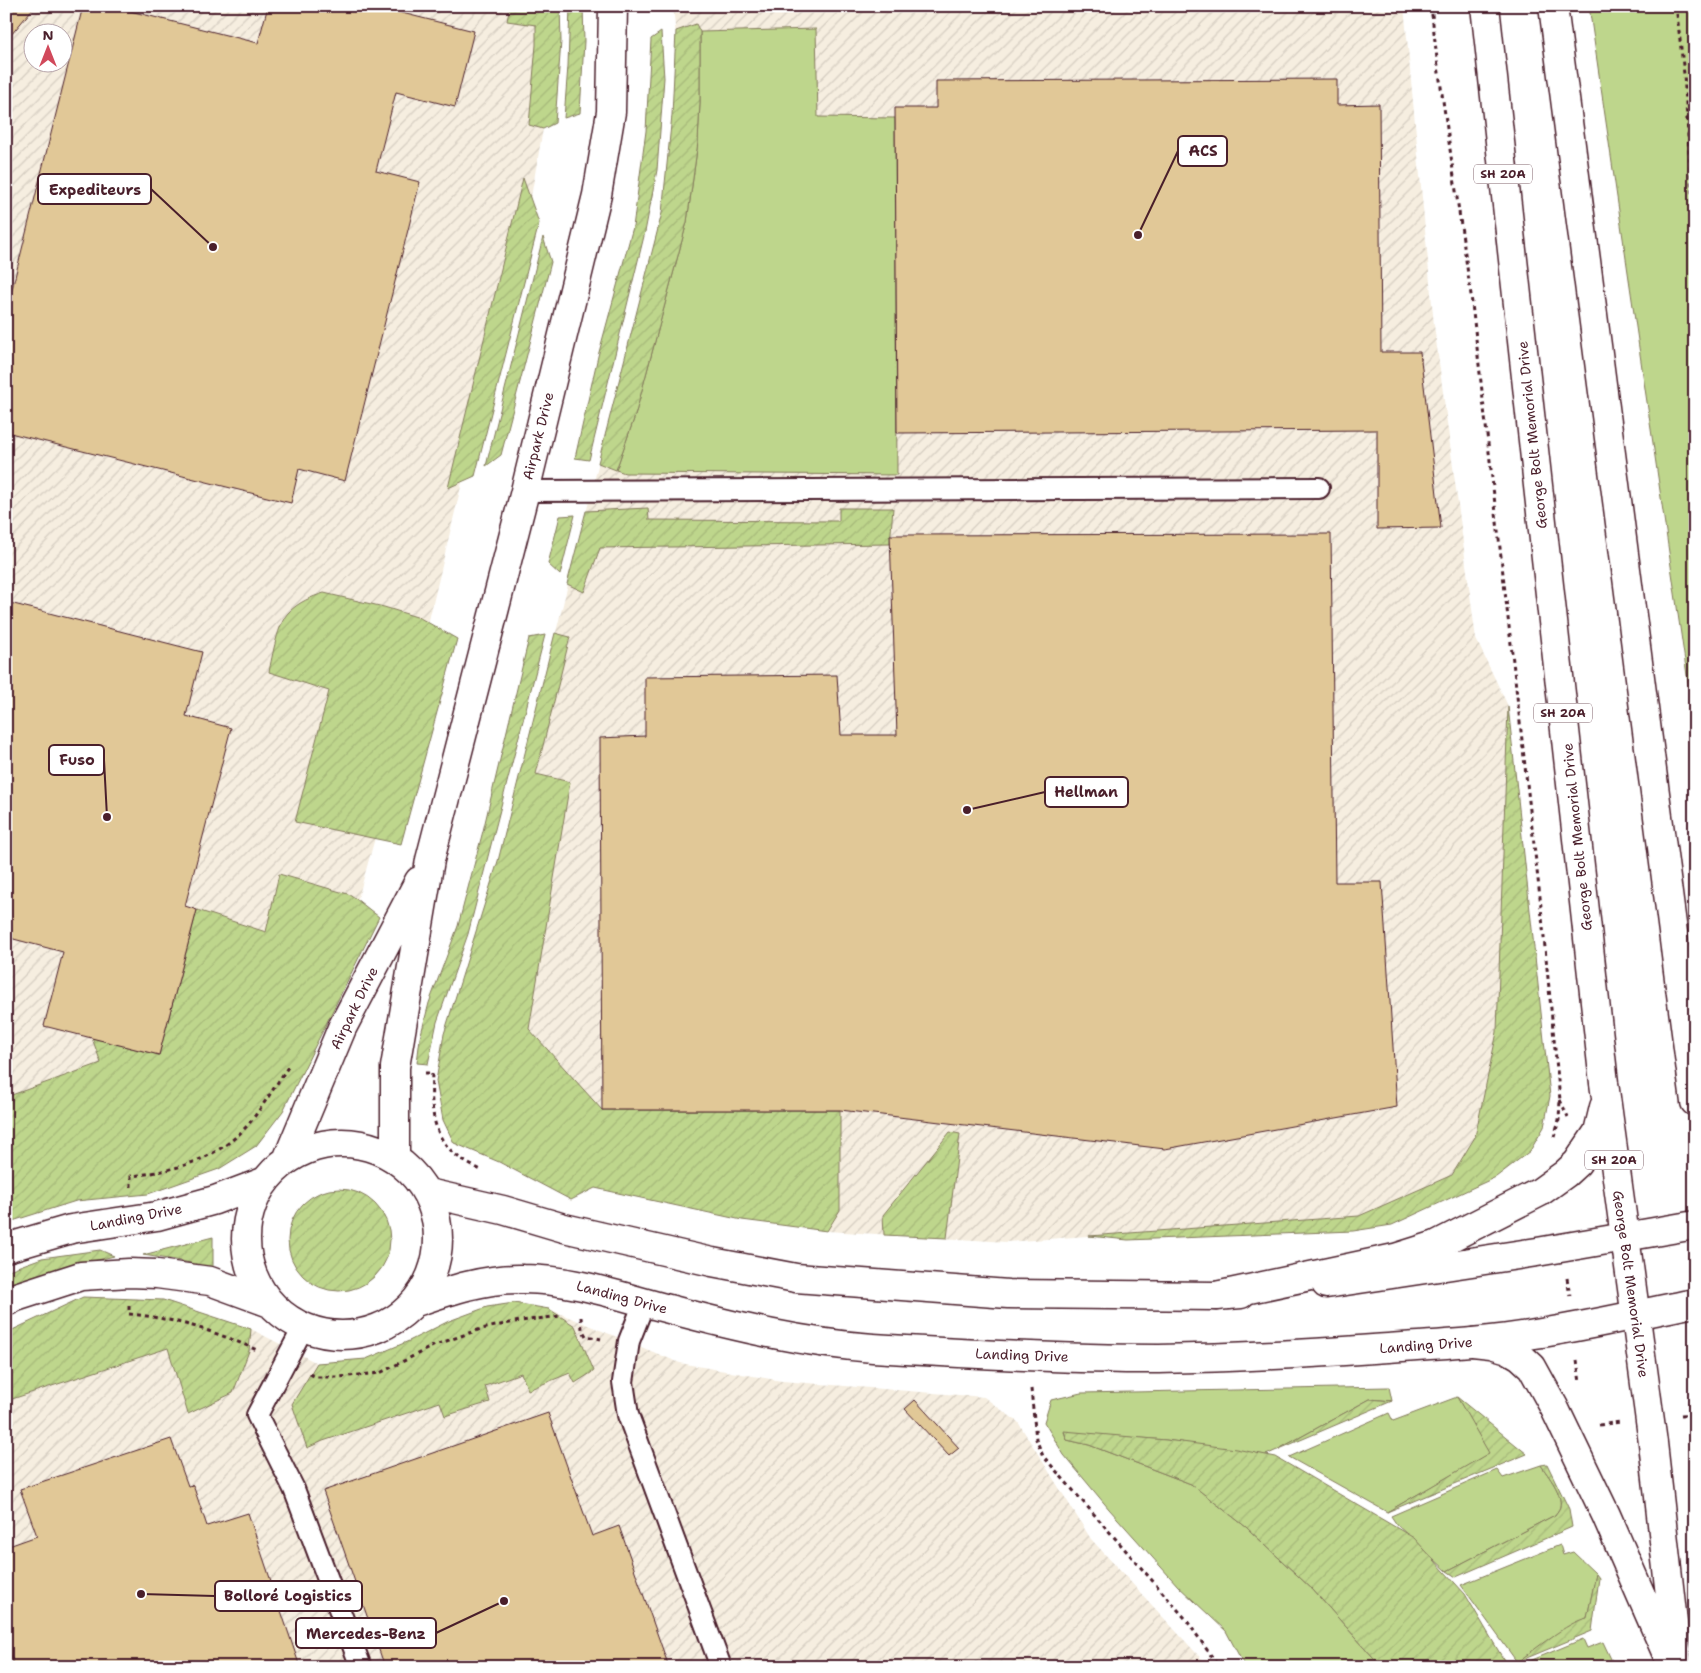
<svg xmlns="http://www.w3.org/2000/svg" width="1701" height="1673" viewBox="0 0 1701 1673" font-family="'Shantell Sans',sans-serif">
	<defs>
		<pattern id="industrial-furrows" width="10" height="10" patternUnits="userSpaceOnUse" patternTransform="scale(1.25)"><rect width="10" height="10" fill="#f6eee0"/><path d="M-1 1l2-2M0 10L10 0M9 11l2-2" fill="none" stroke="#d4ccc0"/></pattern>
		<pattern id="garden-furrows" width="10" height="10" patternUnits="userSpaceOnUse" patternTransform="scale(1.25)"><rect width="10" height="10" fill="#bed68c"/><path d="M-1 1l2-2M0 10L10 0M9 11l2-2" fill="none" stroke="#a5b779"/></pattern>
	</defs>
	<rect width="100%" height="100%" fill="#fff"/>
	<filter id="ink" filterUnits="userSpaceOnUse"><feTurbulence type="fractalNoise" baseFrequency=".02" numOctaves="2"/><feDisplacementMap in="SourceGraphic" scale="10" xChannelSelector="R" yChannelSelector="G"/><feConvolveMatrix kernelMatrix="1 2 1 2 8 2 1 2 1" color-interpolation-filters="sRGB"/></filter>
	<g filter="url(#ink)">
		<path fill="url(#industrial-furrows)" fill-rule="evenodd" d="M6,6h548l-1,67 -21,118 -146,608 -36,128 -344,268zM32,32h30v30h-30z
			M673,6h731l30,319 42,314 32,67 -11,326 -22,105 -23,38 -93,41 -352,26 -180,-11 -85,-11 -246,-73 2,-286 164,-648 10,-98 4,-78z
			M83,1297l80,3 88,29 66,34 49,-4 43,-18 40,-20 38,-14 27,-4 35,6 131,54 102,18 202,16 34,25 73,117 118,128h-1203v-334z"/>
		<path fill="#bed68c" stroke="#847a5c" d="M1589,6h106v724z
			M816,29l2,88 77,1 2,357 -272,-2 -9,-3 19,-54 52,-194 11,-80 2,-39v-71z
			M1389,1387l3,14 -22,-2 -93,51 -11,5 -100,-15 -102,-8 3,8 22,5 102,39 55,43 67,63 69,77h-137l-19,-36 -48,-45 -69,-77 -45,-54 -20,-33 7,-22 30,-7z
			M1457,1397l33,56 -103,59 -98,-55 100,-44 4,8z
			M1541,1465c7,11 22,28 19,42 -1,3 -3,5 -5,8l-108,56 -50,-46 -6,-9 106,-46 6,8z
			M1560,1545l3,10 10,-3 23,22 -9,44 -32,17 -38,27 -56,-77z
			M1583,1639l4,9 16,-6 8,17 -2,8h-88l-1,-2z"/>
		<path fill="url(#garden-furrows)" stroke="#847a5c" d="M510,6h50l1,35 -6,82 -12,6 -14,-4 7,-80v-20l-29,-4z
			M570,6h13l1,35 -4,72 -16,5 4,-52z
			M696,24l4,8v71l-2,39 -11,80 -52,194 -19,54 -18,-7 64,-250 10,-98 4,-84z
			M661,32l3,46 -7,92 -12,62 -56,228 -14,-2 23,-102 35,-129 13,-96 5,-92z
			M523,178l16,45 -64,253 -27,12z
			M543,237l8,25 -50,193 -15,11z
			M648,508l1,12 190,1v-13h54l-3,36 -290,4 -16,44 -17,-8 19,-73z
			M575,515l-15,60 -12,-11 12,-48z
			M324,593l60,14 36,11 37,21 -56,205 -106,-22 34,-131 -60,-19c3,-15 9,-50 20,-60 10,-10 22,-15 35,-19z
			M555,633l15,4 -34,137 34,8 -41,247 73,81h238v100l-13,21 -85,-11 -147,-32 -24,12 -72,-38 -45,-19 -11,-23 -7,-39 8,-47 54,-173z
			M545,635l-77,299 -31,88 -9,42 -11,-1 3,-25 9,-35 29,-77 25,-95 46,-193z
			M1508,706l42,390 -6,31 -14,24 -34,26 -104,48 -39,6 -225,9 -39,-4 270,-20 93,-41 23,-38 22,-105z
			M279,874l72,21 28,22 -96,194 -27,35 -37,23 -71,25 -72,7 -70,22v-126l95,-34 -9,-25 67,17 38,-145 69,22z
			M950,1132l10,2 -13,104 -63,-3 -1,-20z
			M288 1240a51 51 0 1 1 102 0a51 51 0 1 1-102 0Z
			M213,1237v31l-32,-7 -38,-6z
			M100,1250l14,6 -65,16 -43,16v-17l36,-13z
			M83,1297l80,3 88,29 -2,22 -16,42 -45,21 -20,-66 -162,53v-68z
			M514,1303l35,6 26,17 19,45 -19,12 -5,-10 -42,17 -7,-17 -36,13 5,16 -45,14 -5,-14 -117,39 -16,7 -15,-44 25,-41 49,-4 43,-18 40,-20 38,-14z
			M1457,1397l70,57 -140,58 102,-59z
			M1370,1399l22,2 -115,49z
			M1064,1431l102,9 70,9 40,8 138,81 51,56 43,73h-126l-69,-77 -67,-63 -55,-43 -102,-39 -22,-5z
			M1547,1464l22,45 3,18 -116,50 -9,-6 108,-56c2,-3 4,-5 5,-8 3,-14 -12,-31 -19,-42z
			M1596,1574l3,4 -7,53 -75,31c18,-12 50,-40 70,-44z"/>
		<path fill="#e1c897" stroke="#4a1f2b" d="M6,6h29l-29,35z
			M83,6h27l148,37 10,-37h106l100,25 -19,76 -59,-15 -20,79 44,11 -75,299 -46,-12 -8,34 -285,-71v-119z
			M1337,79v26l42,-1 2,248h39l21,176 -64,1v-99l-480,3 -2,-325h41v-27z
			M1331,534l4,348h47l15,225 -232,42 -325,-39h-238l-2,-372 45,-2v-59l192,-2 4,60h56l-7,-200z
			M6,602l196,50 -16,64 45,12 -46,178 12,4 -38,145 -115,-29 19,-74 -57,-15z
			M915,1400l44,48 -10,8 -44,-47z
			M548,1413l44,123 27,-10 50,141h-284l-62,-176z
			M171,1439l17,47 5,-1 14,41 41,-13 52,154h-285l-9,-25v-95l31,-11 -17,-47z"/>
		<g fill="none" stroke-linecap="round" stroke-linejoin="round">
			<defs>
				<path id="service" d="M525,491l794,-3
					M644,1303l-15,38 -6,41 5,33 93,252
					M303,1328l-46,87 37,74 67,178"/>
				<path id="tertiary" d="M246 1239a96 96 0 1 1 192 0a96 96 0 1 1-192 0Z
					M395,1157v-90l35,-207 95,-369 72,-296 14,-83 2,-106
					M287,1160l55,-132 77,-147
					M428,1193l75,17 61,18 148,34 84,16 212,16 208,2 25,-2
					M6,1248l65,-19 86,-13 58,-16 48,-18
					M1326,1284l211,-32 158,-27
					M6,1302l10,-5 65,-21 48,-3 28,1 53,7 60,22
					M416,1302c34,-12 70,-24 107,-23 51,0 98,18 146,30 67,18 135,34 204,39 95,6 191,11 286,11 71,-1 143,-5 214,-10 54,-4 109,-6 162,-15 54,-8 107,-21 160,-31"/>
				<path id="primary" d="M1625,1237l28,206 25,224
					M1473,1342l18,2 17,5 12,7 12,11 22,40 52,108 63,144"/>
				<path id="motorway" d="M1485,6l119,1077 21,154
					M1553,6l142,1096
					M1216,1296l179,-38 41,-13 104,-53 25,-18 12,-11 21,-31 6,-25"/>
			</defs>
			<use href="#service" stroke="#4a1f2b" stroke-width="24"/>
			<use href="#tertiary" stroke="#4a1f2b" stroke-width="31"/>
			<use href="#primary" stroke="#4a1f2b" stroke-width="31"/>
			<use href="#motorway" stroke="#4a1f2b" stroke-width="31"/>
			<path stroke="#4a1f2b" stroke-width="3" stroke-dasharray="4 4" stroke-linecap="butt" d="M1431,6l6,53 34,236 69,602 20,203 -1,20 -5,17
				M1676,6l8,68 8,121 3,21
				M425,1073h7c-2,48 2,76 49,97
				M1560,1100l8,17
				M131,1187v-11c45,-5 91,-18 120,-55 14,-18 26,-38 39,-57
				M1567,1278l3,18
				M129,1306v8c46,4 88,18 130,37
				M581,1317l1,12 4,7 15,3
				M1577,1360l3,23
				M1695,1368l-3,1 3,22
				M310,1374l6,3h23l41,-4 55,-28 46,-16 39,-8 40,-5
				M1031,1389l5,50 7,17 142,162 34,49
				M1681,1415l14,-1
				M1599,1425l21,-3"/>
			<use href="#service" stroke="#fff" stroke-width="20"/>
			<use href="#tertiary" stroke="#fff" stroke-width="28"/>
			<use href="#primary" stroke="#fff" stroke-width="28"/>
			<use href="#motorway" stroke="#fff" stroke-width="28"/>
		</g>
	</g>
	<g text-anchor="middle" stroke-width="4" stroke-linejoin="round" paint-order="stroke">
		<g fill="#fff" stroke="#80626b" stroke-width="1">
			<rect x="1474" y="164.5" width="58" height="19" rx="4"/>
			<rect x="1534" y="703.5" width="58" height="19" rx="4"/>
			<rect x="1585" y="1150.5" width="58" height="19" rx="4"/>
		</g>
		<g font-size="12" font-weight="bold" fill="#4a1f2b">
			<text x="1503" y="178">SH 20A</text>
			<text x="1563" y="717">SH 20A</text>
			<text x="1614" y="1164">SH 20A</text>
		</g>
		<g font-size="14" fill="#4a1f2b" stroke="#fff">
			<text transform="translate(1532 435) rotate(-96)" y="5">George Bolt Memorial Drive</text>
			<text transform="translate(538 436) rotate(-76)" y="5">Airpark Drive</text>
			<text transform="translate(1577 837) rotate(-96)" y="5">George Bolt Memorial Drive</text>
			<text transform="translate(354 1008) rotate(-64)" y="5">Airpark Drive</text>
			<text transform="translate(136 1217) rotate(-11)" y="5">Landing Drive</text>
			<text transform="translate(1631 1284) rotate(82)" y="5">George Bolt Memorial Drive</text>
			<text transform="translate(622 1297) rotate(15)" y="5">Landing Drive</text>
			<text transform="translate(1426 1345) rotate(-4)" y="5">Landing Drive</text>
			<text transform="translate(1022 1355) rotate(2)" y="5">Landing Drive</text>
		</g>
	</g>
	<path fill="none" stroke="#4a1f2b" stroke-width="2" d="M1138 235L1178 151M213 247L151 189M107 817L104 760M967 810L1045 792M141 1594L215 1596M504 1601L436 1633"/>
	<g fill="#4a1f2b" stroke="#fff" stroke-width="2">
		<circle cx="1138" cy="235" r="5"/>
		<circle cx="213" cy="247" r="5"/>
		<circle cx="107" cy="817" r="5"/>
		<circle cx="967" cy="810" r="5"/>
		<circle cx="141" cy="1594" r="5"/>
		<circle cx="504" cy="1601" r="5"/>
	</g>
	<g fill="#fff" stroke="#4a1f2b" stroke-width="2">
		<rect x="1178" y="136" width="49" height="30" rx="5"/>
		<rect x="38" y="174" width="113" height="30" rx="5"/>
		<rect x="49" y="745" width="55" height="30" rx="5"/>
		<rect x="1045" y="777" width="83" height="30" rx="5"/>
		<rect x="215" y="1581" width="147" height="30" rx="5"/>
		<rect x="296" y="1618" width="140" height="30" rx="5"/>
	</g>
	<g font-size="15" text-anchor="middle" font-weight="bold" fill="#4a1f2b">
		<text x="1203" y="156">ACS</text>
		<text x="95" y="195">Expediteurs</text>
		<text x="77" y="765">Fuso</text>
		<text x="1086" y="797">Hellman</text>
		<text x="288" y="1601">Bolloré Logistics</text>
		<text x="366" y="1639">Mercedes-Benz</text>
	</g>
	<rect width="1701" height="1673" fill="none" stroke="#fff" stroke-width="25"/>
	<rect x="12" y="12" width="1676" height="1648" fill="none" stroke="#4a1f2b" stroke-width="2" filter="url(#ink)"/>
	<g transform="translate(48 48)"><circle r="24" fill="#ffffff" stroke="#b7a5aa"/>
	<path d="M0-4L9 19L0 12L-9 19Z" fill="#d1495b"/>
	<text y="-8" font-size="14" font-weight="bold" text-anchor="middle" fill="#4a1f2b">N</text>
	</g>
</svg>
